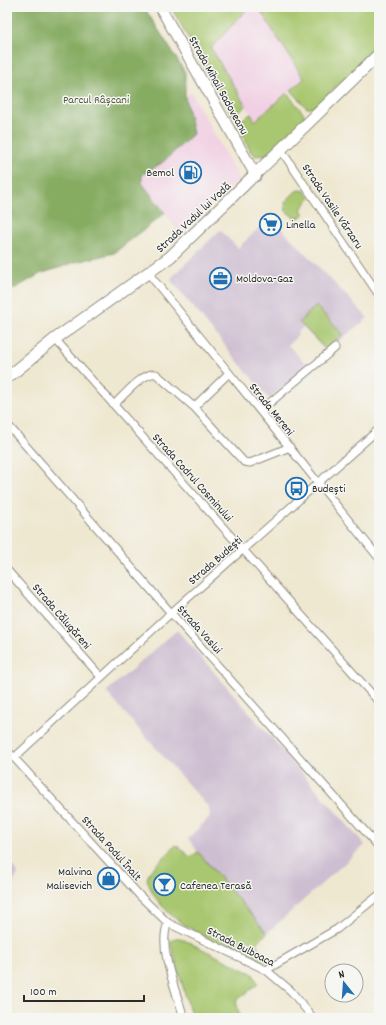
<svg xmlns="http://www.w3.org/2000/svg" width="386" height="1025" viewBox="0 0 386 1025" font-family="Dekko,sans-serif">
	<rect width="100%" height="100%" fill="#f6f6f2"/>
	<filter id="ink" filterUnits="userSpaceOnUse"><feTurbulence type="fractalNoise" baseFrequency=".025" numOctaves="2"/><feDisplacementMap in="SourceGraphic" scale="8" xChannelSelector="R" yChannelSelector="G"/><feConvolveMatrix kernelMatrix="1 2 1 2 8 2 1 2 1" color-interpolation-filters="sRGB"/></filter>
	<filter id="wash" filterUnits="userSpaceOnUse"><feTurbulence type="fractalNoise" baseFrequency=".012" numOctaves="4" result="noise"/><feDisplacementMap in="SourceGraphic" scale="16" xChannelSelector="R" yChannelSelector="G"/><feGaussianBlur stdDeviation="0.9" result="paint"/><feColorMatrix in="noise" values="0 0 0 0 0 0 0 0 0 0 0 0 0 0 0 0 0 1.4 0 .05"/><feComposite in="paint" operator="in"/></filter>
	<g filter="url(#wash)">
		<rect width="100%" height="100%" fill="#efe8d1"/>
		<path fill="#f1d0e3" d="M249,7h9l46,72 -49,42 -44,-73z
			M191,92l48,87 -59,54 -38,-50v-8l21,-13 30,-28 -8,-37z"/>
		<path fill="#cebed1" d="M270,217l98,101 -42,33 -23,-24 -6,6 1,2 -10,10 20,21 -39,33 -99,-120 50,-49 18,18z
			M176,631h2l187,214 -98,88 -60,-68 -19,-27 20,-19 2,-3 -1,-8 -103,-116z
			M7,859l11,14 -11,25z"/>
		<path fill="#a9c76f" stroke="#6a794d" d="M171,7h78l-38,41 35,58 -13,10z
			M258,7h121v38l-62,60 -6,3h-4l-16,-18 13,-11z
			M287,93l17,21v4l-37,36 -11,2 -5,-4 -15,-29 15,-9 4,7z
			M300,190l5,1 5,7 -9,11 3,6 -8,4 -10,-8 -1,-9 11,-11z
			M316,306l27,28 -17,16 -27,-28z
			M176,845l14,12 8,-5 69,81 -11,11 13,17 -11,2 -9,-5c-38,-20 -89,-35 -102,-79l3,-8z
			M176,938h4l73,36 5,10 -22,17 4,17h-48l-22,-76z"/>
		<path fill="#86ac62" stroke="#586c46" d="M7,7h137l41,65v25l8,37 -30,28 -21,13v8l23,30 -51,40 -38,9 -36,12 -33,19z"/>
	</g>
	<g filter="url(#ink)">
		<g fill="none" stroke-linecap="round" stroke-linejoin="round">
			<defs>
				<path id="minor" d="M281,150l98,145
					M149,274l230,284
					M55,339l324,363
					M114,405c9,-9 30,-34 42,-31l38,33 35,-34
					M194,407l50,55 6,1 40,-16
					M260,411l75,-63
					M7,424l164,189 208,234
					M7,570l94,107
					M7,750l133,146 28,27 98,47 25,21 22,27
					M15,757l156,-144 208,-184
					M168,923c-11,24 9,70 16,95
					M266,970l71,-41 42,-34"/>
				<path id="secondary" d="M160,7l96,169"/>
				<path id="primary" d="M7,378l48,-39 115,-82 209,-203"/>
			</defs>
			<use href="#minor" stroke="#8d8a7e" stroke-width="9"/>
			<use href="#secondary" stroke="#8d8a7e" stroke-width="12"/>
			<use href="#primary" stroke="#8d8a7e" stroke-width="13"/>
			<use href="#minor" stroke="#fff" stroke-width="7"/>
			<use href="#secondary" stroke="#fff" stroke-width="10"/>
			<use href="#primary" stroke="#fff" stroke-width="11"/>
		</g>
	</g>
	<defs>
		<symbol id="fuel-ring" viewBox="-11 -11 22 22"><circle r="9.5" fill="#f6f6f2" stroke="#1f6fb2" stroke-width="1.5"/><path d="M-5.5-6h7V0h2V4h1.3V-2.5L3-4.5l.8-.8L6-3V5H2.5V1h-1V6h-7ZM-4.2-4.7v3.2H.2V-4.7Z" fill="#1f6fb2"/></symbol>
		<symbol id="supermarket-ring" viewBox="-11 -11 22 22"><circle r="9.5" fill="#f6f6f2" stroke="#1f6fb2" stroke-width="1.5"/><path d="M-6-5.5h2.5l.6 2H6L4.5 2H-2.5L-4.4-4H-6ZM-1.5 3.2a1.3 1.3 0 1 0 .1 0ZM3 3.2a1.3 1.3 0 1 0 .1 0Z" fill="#1f6fb2"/></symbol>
		<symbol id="office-ring" viewBox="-11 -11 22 22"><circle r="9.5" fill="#f6f6f2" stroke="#1f6fb2" stroke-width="1.5"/><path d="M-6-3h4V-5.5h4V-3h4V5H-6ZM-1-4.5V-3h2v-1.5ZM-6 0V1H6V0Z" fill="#1f6fb2"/></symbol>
		<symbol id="bus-ring" viewBox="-11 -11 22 22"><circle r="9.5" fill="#f6f6f2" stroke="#1f6fb2" stroke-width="1.5"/><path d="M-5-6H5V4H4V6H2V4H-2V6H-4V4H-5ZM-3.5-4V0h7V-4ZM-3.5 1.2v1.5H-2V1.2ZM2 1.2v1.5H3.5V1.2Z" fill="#1f6fb2"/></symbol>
		<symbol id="shop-ring" viewBox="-11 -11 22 22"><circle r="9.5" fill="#f6f6f2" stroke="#1f6fb2" stroke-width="1.5"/><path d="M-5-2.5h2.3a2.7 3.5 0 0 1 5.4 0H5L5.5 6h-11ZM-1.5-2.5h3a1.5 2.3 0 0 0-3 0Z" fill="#1f6fb2"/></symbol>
		<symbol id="bar-ring" viewBox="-11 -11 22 22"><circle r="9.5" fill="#f6f6f2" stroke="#1f6fb2" stroke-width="1.5"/><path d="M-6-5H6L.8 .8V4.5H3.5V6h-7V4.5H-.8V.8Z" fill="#1f6fb2"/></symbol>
	</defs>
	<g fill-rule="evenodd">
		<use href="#fuel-ring" x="178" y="160" width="25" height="25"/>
		<use href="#supermarket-ring" x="258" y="212" width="25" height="25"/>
		<use href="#office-ring" x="208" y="266" width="25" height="25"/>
		<use href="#bus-ring" x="284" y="476" width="25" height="25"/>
		<use href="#shop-ring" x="96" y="866" width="25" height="25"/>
		<use href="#bar-ring" x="152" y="872" width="25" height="25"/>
	</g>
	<g text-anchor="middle" stroke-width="3" stroke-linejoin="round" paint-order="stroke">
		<g font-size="12" fill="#2b2b2b" stroke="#f6f6f2">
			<text transform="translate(219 85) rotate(61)" y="4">Strada Mihail Sadoveanu</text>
			<text transform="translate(333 206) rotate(56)" y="4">Strada Vasile Vărzaru</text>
			<text transform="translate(193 217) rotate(-43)" y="4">Strada Vadul lui Vodă</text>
			<text transform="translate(272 409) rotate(51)" y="4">Strada Mereni</text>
			<text transform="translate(193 477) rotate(48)" y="4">Strada Codrul Cosminului</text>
			<text transform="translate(215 560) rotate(-41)" y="4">Strada Budești</text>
			<text transform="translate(62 616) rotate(49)" y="4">Strada Călugăreni</text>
			<text transform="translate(200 629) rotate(48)" y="4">Strada Vaslui</text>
			<text transform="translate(112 848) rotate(48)" y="4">Strada Podul Înalt</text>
			<text transform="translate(241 946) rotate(27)" y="4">Strada Bulboaca</text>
		</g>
		<g font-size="12" fill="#515a3f" stroke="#f6f6f2">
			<text x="96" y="103">Parcul Râșcani</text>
		</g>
		<g font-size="12" fill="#2b2b2b" stroke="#f6f6f2" text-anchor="start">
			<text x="174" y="176" text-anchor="end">Bemol</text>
			<text x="286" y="228">Linella</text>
			<text x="236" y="282">Moldova-Gaz</text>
			<text x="312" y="492">Budești</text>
			<text x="92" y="875" text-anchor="end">Malvina<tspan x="92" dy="14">Malisevich</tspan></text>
			<text x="180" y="889">Cafenea Terasă</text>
		</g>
	</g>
	<rect width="386" height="1025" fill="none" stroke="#f6f6f2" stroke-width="24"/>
	<g transform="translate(344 983) rotate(343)"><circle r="19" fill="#f6f6f2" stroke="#a5a5a2"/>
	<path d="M0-3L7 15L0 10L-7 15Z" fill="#1f6fb2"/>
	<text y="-6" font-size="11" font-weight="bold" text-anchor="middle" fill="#2b2b2b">N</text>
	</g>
	<path d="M24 995v6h120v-6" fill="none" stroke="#2b2b2b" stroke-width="2"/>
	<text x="30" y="995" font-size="12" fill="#2b2b2b" stroke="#f6f6f2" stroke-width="3" paint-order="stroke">100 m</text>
</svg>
